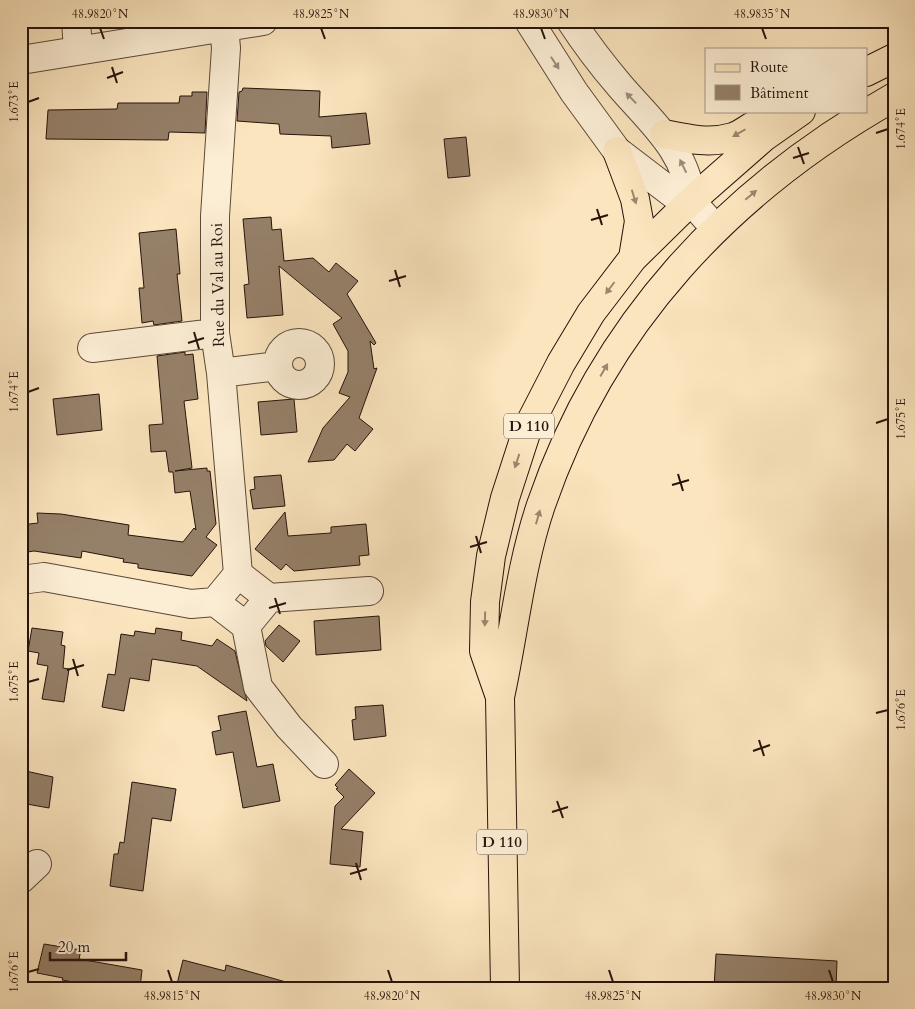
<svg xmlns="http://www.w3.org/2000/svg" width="915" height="1009" viewBox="0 0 915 1009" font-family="Cardo,serif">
	<rect width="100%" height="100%" fill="#fbe5be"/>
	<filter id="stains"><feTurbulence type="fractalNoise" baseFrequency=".004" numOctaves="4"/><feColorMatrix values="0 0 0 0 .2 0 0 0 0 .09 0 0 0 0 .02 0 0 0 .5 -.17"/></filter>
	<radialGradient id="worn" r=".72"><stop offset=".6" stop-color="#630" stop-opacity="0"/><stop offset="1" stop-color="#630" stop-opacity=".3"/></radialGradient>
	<path fill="#958069" stroke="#26130c" d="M243,88l77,3 -1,26 47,-4 4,31 -38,4 -1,-12 -51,-2 -1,-10 -42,-3 2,-29 3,-1z
		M192,92h15l-2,41 -36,-1 -1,8 -122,-1 2,-29 69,-1 1,-6h61l1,-7h12z
		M466,137l4,39 -22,2 -4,-39z
		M271,217l1,13 9,-1 3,32 29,-3 16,14 7,-9 22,18 -11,13 29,49 -2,2 -4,-4 4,28 3,-1 -18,50 14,11 -18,22 -8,-7 -13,16 -26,2 15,-34 27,-31 -11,-4 9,-21v-21l-15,-27 9,-6 -63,-52 4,49 -36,3 -3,-33 5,-1 -6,-65z
		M176,229l4,45h-3l5,47 -28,4 -1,-4 -11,2 -3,-35h5l-5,-55z
		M185,352v3l8,-1 5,45 -14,2 8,67 -17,3 32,-3v3h3l6,53 -10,13 11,8 -25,31 -54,-8v-4l-15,-2 1,-3 -42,-8 -1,7 -47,-7 -13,2v-28l17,-2 -1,-10 24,1 68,11 -1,10 55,7 11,-14 2,2 -6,-39 -15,2 -2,-21h-4l-3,-21 -15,1 -2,-27 14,-1 -6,-68z
		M99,394l3,36 -45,5 -4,-36z
		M294,399l3,33 -36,3 -3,-33z
		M281,475l4,31 -32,3 -3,-19 5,-1 -1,-12z
		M285,512l3,24 43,-3v-6l35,-3 3,31 -10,1 1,9 -66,6 -8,-7 -5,6 -26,-21z
		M379,616l2,34 -65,5 -2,-34z
		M279,625l21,16 -17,21 -17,-16 -1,-5z
		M32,628l31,4 -2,13 4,1 -2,22 6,1 -5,33 -22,-3 6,-33 -11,-2 2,-11 -11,-2z
		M156,628l26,4 -1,8 31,6 5,-7 18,12 12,50 -50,-35 -45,-7 -3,22 -19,-3 -6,33 -22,-4 6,-33 7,1 6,-41 13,2 1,-5 20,3z
		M383,705l3,31 -32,4 -2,-20 4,-1 -1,-12z
		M246,711l11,56 16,-3 7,37 -37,7 -10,-56 -17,3 -4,-23 9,-2 -3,-14z
		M349,769l26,24 -34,36 22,3 -3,35 -30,-3 5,-58 9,-9 -8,-8 2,-1 -3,-3z
		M21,770l32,7 -4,31 -28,-5z
		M132,782l44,7 -5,32 -19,-3 -9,73 -33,-5 4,-32h4l2,-12 4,1z
		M44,944l37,6 -2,9 63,11 -2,18h-34l-44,-8 1,-2 -26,-5z
		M716,954l121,7 -1,27h-122z
		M183,960l42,11 1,-6 60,17 -1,6h-109z"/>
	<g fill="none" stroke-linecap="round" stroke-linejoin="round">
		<defs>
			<path id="minor" d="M76,21l2,29
				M529,21l45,71 43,59 59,45 15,5 24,27
				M571,21c15,23 31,44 49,65 30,35 68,66 71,115
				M224,27l2,21 -11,168v117l6,40 17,201
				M21,60l242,-39
				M278 364a21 21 0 1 1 42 0a21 21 0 1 1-42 0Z
				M92,348l123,-15
				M221,373l57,-7
				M238,574l31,24 -23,28 -31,-24z
				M21,580l23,-3 147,27 24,-2
				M269,598l100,-7
				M246,626l12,61 31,40 35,37
				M21,879l16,-15"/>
			<path id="major" d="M866,72l28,-14
				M664,134c24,5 46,10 69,3 15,-5 17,-14 35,-15
				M617,151l18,48 4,22 -6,37
				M500,697l-16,-46 1,-49 6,-46 14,-58 23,-71 33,-64 30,-50 42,-55 58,-57 73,-64 37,-26
				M505,988l-5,-291c14,-64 20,-130 41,-192 62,-181 188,-315 353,-408"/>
		</defs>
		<use href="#minor" stroke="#5b4838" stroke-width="30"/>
		<use href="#major" stroke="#26130c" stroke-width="30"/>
		<use href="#minor" stroke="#fceed5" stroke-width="28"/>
		<use href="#major" stroke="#fbe5be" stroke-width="28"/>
	</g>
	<defs><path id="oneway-solid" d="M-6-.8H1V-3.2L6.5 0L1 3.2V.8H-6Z" transform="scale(1.25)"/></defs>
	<g fill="#9c8b7b">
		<use href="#oneway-solid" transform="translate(555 63) rotate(57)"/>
		<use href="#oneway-solid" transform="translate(631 98) rotate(-134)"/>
		<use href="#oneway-solid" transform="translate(683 166) rotate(-116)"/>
	</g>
	<g fill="#9b866e">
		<use href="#oneway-solid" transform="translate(739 133) rotate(150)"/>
		<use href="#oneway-solid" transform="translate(751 195) rotate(-40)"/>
		<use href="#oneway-solid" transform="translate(634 197) rotate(73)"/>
		<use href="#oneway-solid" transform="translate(610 288) rotate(127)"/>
		<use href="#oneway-solid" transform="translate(604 370) rotate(-60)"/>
		<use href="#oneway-solid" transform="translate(517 461) rotate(108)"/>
		<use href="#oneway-solid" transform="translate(538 517) rotate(-74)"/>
		<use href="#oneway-solid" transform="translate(485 619) rotate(91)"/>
	</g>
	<path fill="none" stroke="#26130c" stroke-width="2" d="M100,28l4,11M321,28l4,11M541,28l4,11M762,28l4,11M112,67l5,16M107,78l16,-6M28,102l11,-4M876,133l12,-4M798,147l6,17M793,158l16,-5M597,209l5,16M591,220l17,-5M395,270l5,17M389,281l17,-5M194,332l5,17M188,343l16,-5M28,392l11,-4M876,423l12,-4M678,474l5,17M672,485l17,-5M476,536l5,17M470,547l17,-5M275,598l5,16M269,608l17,-5M73,659l5,17M67,670l17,-5M28,682l11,-3M876,713l12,-3M759,740l5,16M753,751l17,-6M557,801l6,17M552,812l16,-5M356,863l5,17M350,874l17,-5M168,970l4,12M388,970l4,12M609,970l4,12M829,970l4,12M28,972l11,-3"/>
	<g text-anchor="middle" stroke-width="4" stroke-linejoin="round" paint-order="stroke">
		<g fill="#fceed5" stroke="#665548" stroke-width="1">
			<rect x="504" y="413.5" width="50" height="25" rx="4"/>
			<rect x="477" y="829.5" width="50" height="25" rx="4"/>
		</g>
		<g font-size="15" font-weight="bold" fill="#26130c">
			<text x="529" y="431">D 110</text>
			<text x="502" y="847">D 110</text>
		</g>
		<g font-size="16" fill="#26130c" stroke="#fceed5">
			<text transform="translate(217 285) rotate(-91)" y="6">Rue du Val au Roi</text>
		</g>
	</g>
	<rect width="915" height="1009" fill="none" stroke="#fbe5be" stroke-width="55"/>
	<rect x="705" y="48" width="162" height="65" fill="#fceed5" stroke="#a69685"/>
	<rect x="715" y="64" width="25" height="8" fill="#fbe5be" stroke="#a69685"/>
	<text x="750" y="72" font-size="15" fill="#26130c">Route</text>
	<rect x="715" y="85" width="25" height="15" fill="#958069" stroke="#a69685"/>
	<text x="750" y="98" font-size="15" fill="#26130c">Bâtiment</text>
	<path d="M50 952v8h76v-8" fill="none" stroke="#26130c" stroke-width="2.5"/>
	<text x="58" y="952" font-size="15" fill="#26130c" stroke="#fceed5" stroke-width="4" paint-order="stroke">20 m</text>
	<rect x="28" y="28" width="860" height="954" fill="none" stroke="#26130c" stroke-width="2"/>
	<g font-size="12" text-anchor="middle" fill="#26130c">
		<text x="100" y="18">48.9820°N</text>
		<text x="321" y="18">48.9825°N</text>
		<text x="541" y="18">48.9830°N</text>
		<text x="762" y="18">48.9835°N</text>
		<text transform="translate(14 102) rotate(-90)" y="4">1.673°E</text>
		<text transform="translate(901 129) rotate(-90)" y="4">1.674°E</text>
		<text transform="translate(14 392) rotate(-90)" y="4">1.674°E</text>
		<text transform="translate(901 419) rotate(-90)" y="4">1.675°E</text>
		<text transform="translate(14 682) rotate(-90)" y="4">1.675°E</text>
		<text transform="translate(901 710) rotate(-90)" y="4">1.676°E</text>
		<text transform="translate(14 972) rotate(-90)" y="4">1.676°E</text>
		<text x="172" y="1000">48.9815°N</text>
		<text x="392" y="1000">48.9820°N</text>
		<text x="613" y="1000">48.9825°N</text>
		<text x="833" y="1000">48.9830°N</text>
	</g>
	<rect width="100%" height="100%" filter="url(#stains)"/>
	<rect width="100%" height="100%" fill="url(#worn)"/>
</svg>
